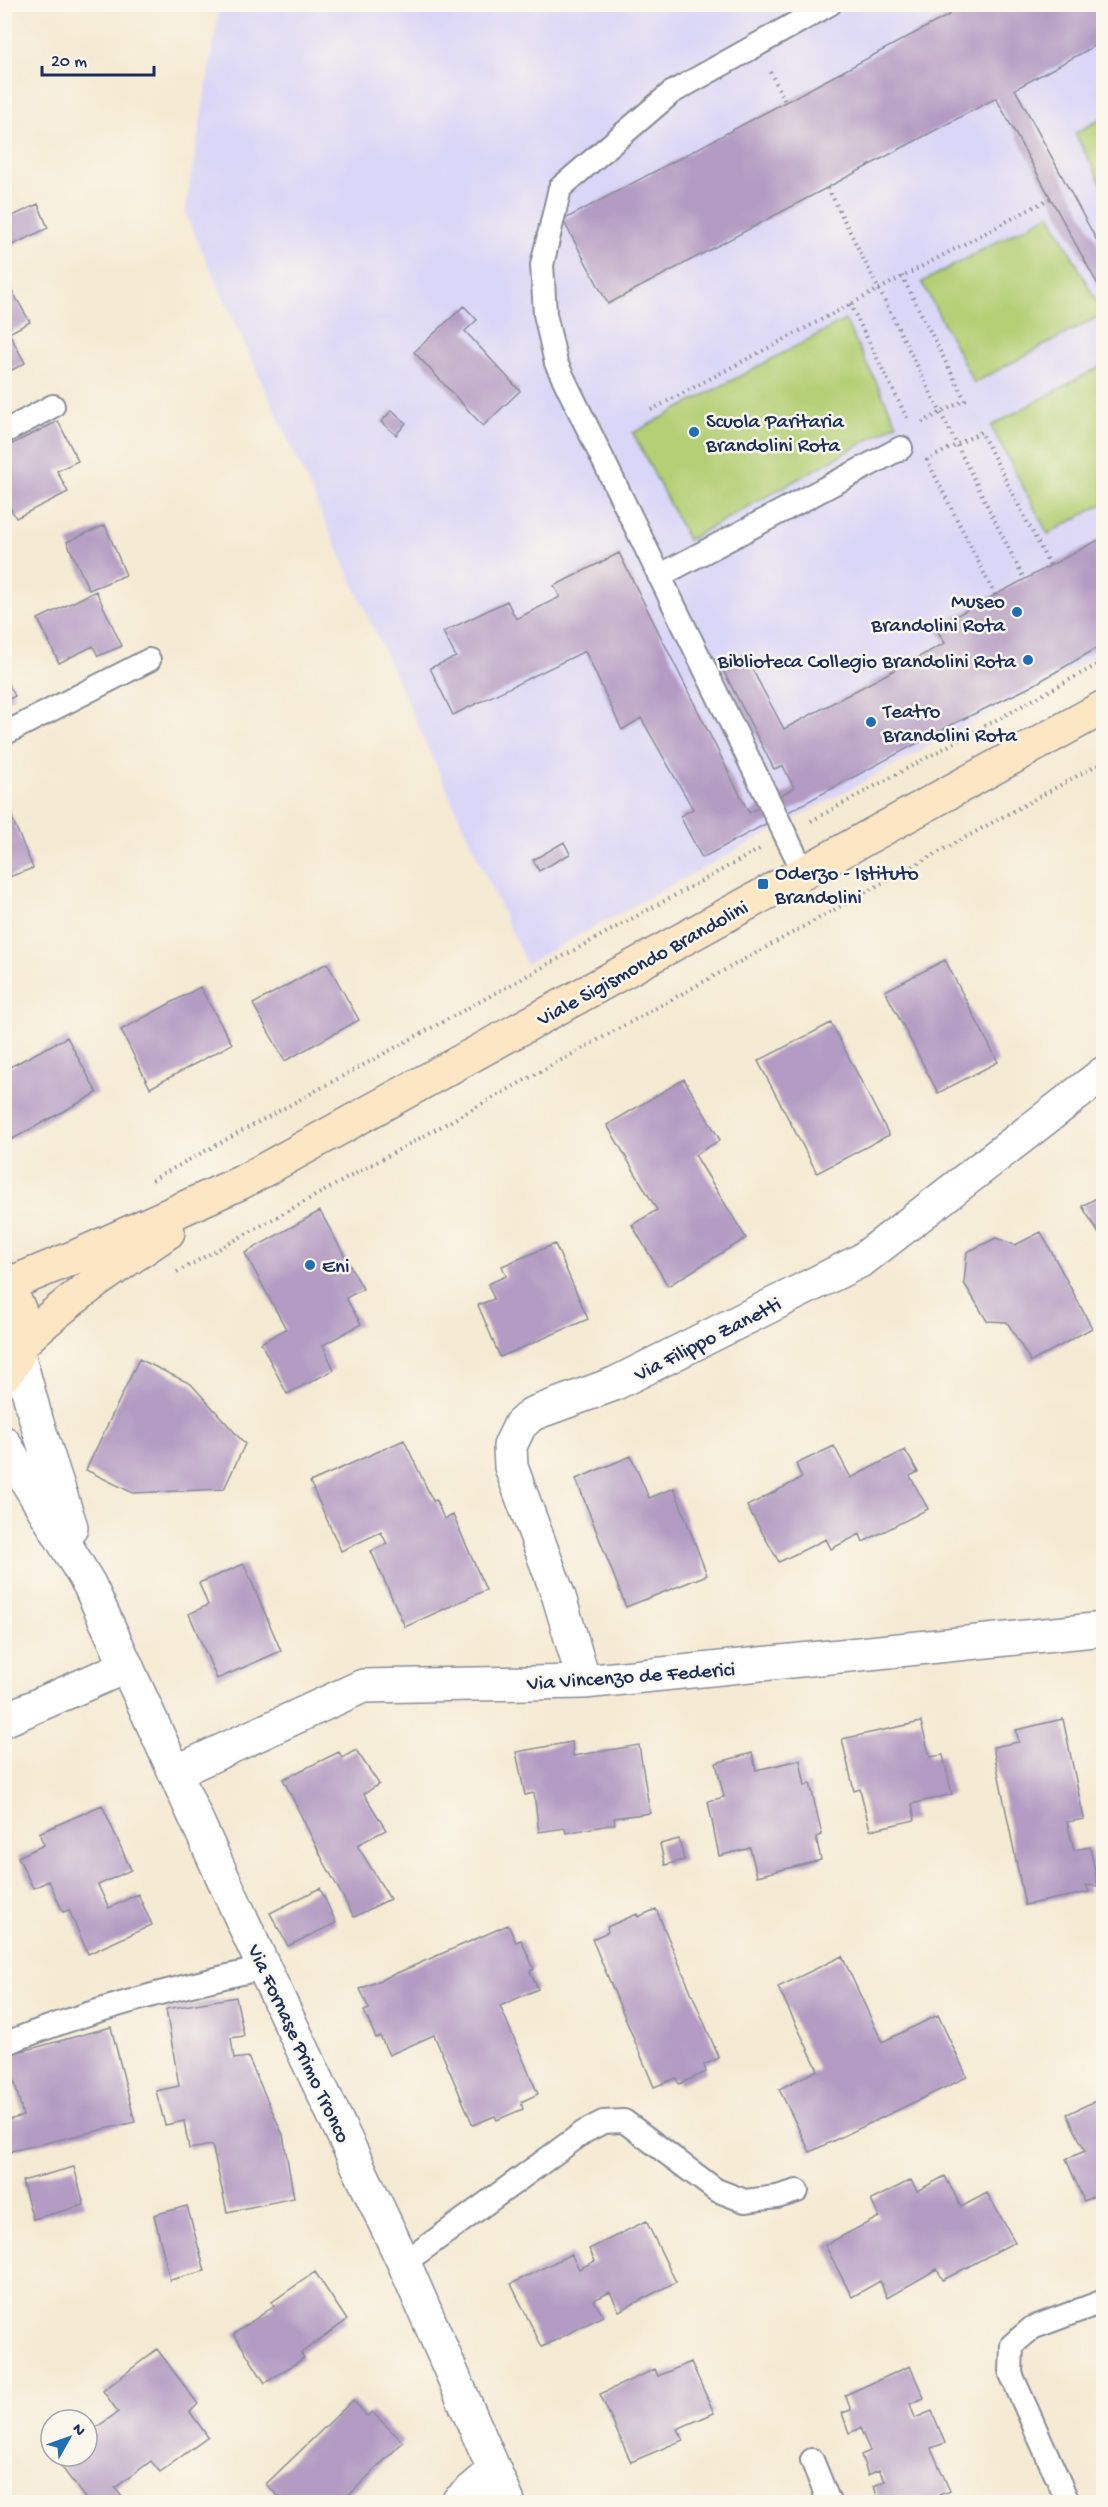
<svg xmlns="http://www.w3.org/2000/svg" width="1108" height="2507" viewBox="0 0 1108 2507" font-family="'Gochi Hand',sans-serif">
	<rect width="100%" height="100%" fill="#fbf7ec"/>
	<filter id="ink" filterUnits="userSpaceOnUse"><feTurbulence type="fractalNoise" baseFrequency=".0167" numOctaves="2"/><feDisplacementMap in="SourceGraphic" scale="12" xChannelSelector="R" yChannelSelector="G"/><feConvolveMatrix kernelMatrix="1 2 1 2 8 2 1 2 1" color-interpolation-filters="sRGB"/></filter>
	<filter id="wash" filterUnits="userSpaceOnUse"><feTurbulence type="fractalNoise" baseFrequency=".008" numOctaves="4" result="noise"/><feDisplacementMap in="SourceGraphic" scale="24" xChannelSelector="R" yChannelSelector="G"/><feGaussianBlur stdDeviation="1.35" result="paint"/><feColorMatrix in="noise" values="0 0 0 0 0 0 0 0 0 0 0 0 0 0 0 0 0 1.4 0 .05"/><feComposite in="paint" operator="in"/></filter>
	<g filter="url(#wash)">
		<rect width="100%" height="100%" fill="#f5ead3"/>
		<path fill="#dad6f7" d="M220,5h883v647l-577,312 -341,-751z"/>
		<path fill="#b4cf75" stroke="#687f6a" stroke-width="1.5" d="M1103,118v69l-28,-54z
			M1050,214l53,100 -129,69 -52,-101z
			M845,320l52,104 -209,116 -55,-107z
			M1103,365v139l-55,30 -57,-108z"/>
		<g id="blocks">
			<path fill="#b39bc3" d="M943,4h161v37l-89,48 89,165v42l-108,-198 -388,206 -45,-84 386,-205z
				M38,204l10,24 -44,21v-29z
				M11,289l19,33 -21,11 16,30 -20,11v-82z
				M464,306l13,14 -12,11 55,60 -37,35 -69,-74z
				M392,410l14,13 -10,12 -15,-13z
				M58,421l20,40 -21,10 11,21 -52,26 -12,-22v-48z
				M105,525l21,50 -37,15 -22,-48z
				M1104,537v107l-74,43 -79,38 -249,133 -22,-42 13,-7 -52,-91 -19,12 -37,-79 -132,64 -23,-47 26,-11 -13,-25 64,-31 9,18 44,-22 -6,-11 65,-33 130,260 45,-25 -11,-22 -9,3 -52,-101 23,-12 39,73 161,-86 -10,-16z
				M96,591l26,55 -24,10 -5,-10 -34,17 -21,-44z
				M4,676l11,20 -11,6z
				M7,806l26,62 -29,11v-72z
				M564,842l6,12 -31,17 -6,-11z
				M945,960l53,102 -60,31 -53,-102z
				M327,963l32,57 -74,41 -32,-57z
				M200,987l32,57 -82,44 -29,-58z
				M831,1023l58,112 -72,38 -59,-112z
				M67,1037l30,56 -90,49 -3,-4v-23l3,-1 -3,-3v-41z
				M684,1079l36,61 -25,15 51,83 -78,48 -36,-61 25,-15 -50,-85z
				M1104,1194v48l-22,-36z
				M320,1211l43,78 -17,9 15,26 -38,21 11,25 -47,24 -26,-51 25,-14 -41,-76z
				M1041,1232l51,96 -61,34 -24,-40 -20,-1 -23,-38 3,-31 29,-14 19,7z
				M555,1244l33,75 -88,38 -22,-52 16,-6 -6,-15 18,-8 -4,-10z
				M139,1359l52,25 54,60 -21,45 -91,4 -47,-23z
				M404,1440l29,61 3,-1 8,19 9,-4 33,75 -81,37 -34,-76 16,-7 -6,-12 -40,19 -31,-69z
				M834,1446l17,32 54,-28 13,22 -8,4 18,33 -65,33 -3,-8 -29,15 -5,-10 -47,23 -32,-56 55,-28 -6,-14z
				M631,1456l18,42 25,-10 33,87 -81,32 -50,-128z
				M244,1564l37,87 -64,28 -28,-65 19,-9 -9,-22z
				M1063,1719l21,100 -17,3 7,28 16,-3 8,39 -12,-1 3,7 -64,13 -32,-158 26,-5 -3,-12z
				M921,1722l9,35 13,-2 9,39 -40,10 3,16 -45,10 -10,-41 -6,2 -12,-52z
				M572,1742l1,14 66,-11 11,68 -36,5 1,6 -49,9 -1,-5 -26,4 -5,-39 -9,2 -9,-43z
				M356,1750l23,34 -15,10 22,36 -29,15 33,54 -36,18 -30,-55 -41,-83 56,-27 3,6z
				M752,1753l4,17 44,-10 5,26 5,-3 12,52 -6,2 5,23 -64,16 -7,-28 -31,8 -11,-55 16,-4 -8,-34z
				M102,1805l29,65 -33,15 11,23 29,-14 14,31 -64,29 -19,-44 -6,2 -14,-31 -16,7 -15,-31 26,-12 -5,-12z
				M679,1839l5,21 -19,5 -5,-21z
				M320,1888l16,35 -48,23 -18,-33z
				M656,1909l63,149 -15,7 2,7 -27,12 -3,-6 -22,9 -62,-148 16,-7 -1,-5 30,-13 1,3z
				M508,1925l8,17 5,-2 13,29 -4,2 8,18 -38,17 38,88 -17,8 2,7 -26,11 -2,-4 -22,9 -39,-90 -45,20 -9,-19 -4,2 -12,-27 5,-2 -9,-20z
				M842,1956l40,86 56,-27 29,62 -157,75 -31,-63 39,-19 -40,-83z
				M236,1997l8,39 -13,2 3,21 14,-2 35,78 11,63 -67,14 -15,-67 -23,4 -5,-28 -19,4 -9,-34 23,-5 -13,-77z
				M111,2027l24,95 -128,30 -3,-11v-20l19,-5 -15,-61z
				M1104,2097v94l-20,10 -18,-42 19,-8 -18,-37z
				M74,2167l10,38 -51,14 -11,-38z
				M945,2176l16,31 26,-14 28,49 -72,38 -6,-11 -50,29 -7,-17 -28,16 -27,-52 54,-28 -8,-17 40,-20 6,11z
				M187,2206l18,65 -35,9 -16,-65z
				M646,2221l30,61 -57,29 -9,-19 -16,8 9,16 -61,31 -31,-63 60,-30 8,15 16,-8 -6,-12z
				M315,2272l32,48 -46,33 3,5 -39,25 -31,-49 40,-28 -2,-4z
				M157,2349l41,55 -8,8 18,25 -48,35 -9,-11 -36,27 7,9 -8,5h-26l-28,-37 12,-9h15v-22l31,-22 -15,-21z
				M691,2362l23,51 -37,16 6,11 -52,22 -31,-68 55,-25 3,7z
				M910,2366l14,32 -14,6 5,14 17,-7 13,32 -14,5 19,43 -11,4 3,7h-68l4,-2 -4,-14 11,-5 -6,-11 -11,5 -7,-20 9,-4 -10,-23 -11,5 -7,-20 9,-3 -6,-15z
				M353,2400l14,16 5,-4 31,30 -61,60h-58l-18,-18z"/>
		</g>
	</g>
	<g filter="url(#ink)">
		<use href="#blocks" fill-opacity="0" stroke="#888c98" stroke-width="1.5"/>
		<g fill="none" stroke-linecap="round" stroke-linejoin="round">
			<defs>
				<path id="service" d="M4,432l49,-26
					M659,576l242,-128
					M4,734l145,-74
					M804,873l-248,-510 -11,-49 -3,-49 18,-77 111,-95 159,-89
					M4,2044c84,-34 172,-57 260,-76
					M404,2263l180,-131 19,-10 21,-1 92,69 29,11 32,-4 20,-6
					M812,2460l17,42
					M1068,2502l-57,-128 1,-29 20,-17 72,-27"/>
				<path id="minor" d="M19,1357l18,66 34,104
					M4,1443l85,141 175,384 140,295 104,239
					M584,1682l-25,-85 -48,-130 -1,-21 10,-21 12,-11 82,-30 248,-124 242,-187
					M4,1720l123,-54
					M176,1772l187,-86 221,-4 520,-53
					M458,2502l36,-31"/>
				<path id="secondary" d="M4,1282l15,-2 56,-23 167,-75 862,-475
					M4,1290c28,21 23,63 0,85
					M24,1341c44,-42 94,-75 144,-109"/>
			</defs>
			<use href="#service" stroke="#888c98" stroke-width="26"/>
			<use href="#minor" stroke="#888c98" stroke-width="36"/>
			<use href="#secondary" stroke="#888c98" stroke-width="36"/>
			<path stroke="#888c98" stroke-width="4" stroke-dasharray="1.5 4.5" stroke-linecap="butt" d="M770,72l15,29
				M828,188l196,391
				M902,276l63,124 -46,24
				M850,304l57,114
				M651,410l400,-212
				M995,595l-68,-135 54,-28 69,134
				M811,821l293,-160
				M152,1180l608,-331
				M177,1272l927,-511"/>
			<use href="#service" stroke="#fff" stroke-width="22"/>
			<use href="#minor" stroke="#fff" stroke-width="33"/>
			<use href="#secondary" stroke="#fce6c4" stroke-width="33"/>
		</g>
	</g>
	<g fill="#1f6fb2" stroke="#fbf7ec" stroke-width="2">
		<circle cx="694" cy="432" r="6"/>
		<circle cx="1017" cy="612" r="6"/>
		<circle cx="1028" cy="660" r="6"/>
		<circle cx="871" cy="722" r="6"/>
		<rect x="757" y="878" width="12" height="12" rx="3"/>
		<circle cx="310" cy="1265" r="6"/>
	</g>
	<g text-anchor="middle" stroke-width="5" stroke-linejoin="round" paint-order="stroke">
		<g font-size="21" fill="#1b2f5e" stroke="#fbf7ec" text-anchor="start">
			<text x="706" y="427">Scuola Paritaria<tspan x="706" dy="24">Brandolini Rota</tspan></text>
			<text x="1005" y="607" text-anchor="end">Museo<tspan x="1005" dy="24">Brandolini Rota</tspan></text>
			<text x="1016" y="667" text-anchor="end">Biblioteca Collegio Brandolini Rota</text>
			<text x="883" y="717">Teatro<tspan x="883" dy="24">Brandolini Rota</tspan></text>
			<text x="775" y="879">Oderzo - Istituto<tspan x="775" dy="24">Brandolini</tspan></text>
			<text x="322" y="1272">Eni</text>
		</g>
		<g font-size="21" fill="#1b2f5e" stroke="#fbf7ec">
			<text transform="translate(642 962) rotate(-29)" y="7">Viale Sigismondo Brandolini</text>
			<text transform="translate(707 1338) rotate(-27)" y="7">Via Filippo Zanetti</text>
			<text transform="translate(631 1675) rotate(-4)" y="7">Via Vincenzo de Federici</text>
			<text transform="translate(300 2043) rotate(65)" y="7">Via Fornase Primo Tronco</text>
		</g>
	</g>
	<rect width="1108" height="2507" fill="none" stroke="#fbf7ec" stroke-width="24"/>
	<g transform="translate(69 2438) rotate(50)"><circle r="28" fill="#fbf7ec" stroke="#a1a7b3" stroke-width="1.5"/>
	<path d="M0-4.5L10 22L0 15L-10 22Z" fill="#1f6fb2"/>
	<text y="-9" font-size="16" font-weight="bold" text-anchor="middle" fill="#1b2f5e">N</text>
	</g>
	<path d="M42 66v9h112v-9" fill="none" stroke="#1b2f5e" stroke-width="3"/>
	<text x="51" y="66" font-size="18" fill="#1b2f5e" stroke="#fbf7ec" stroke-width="4.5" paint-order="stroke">20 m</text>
</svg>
